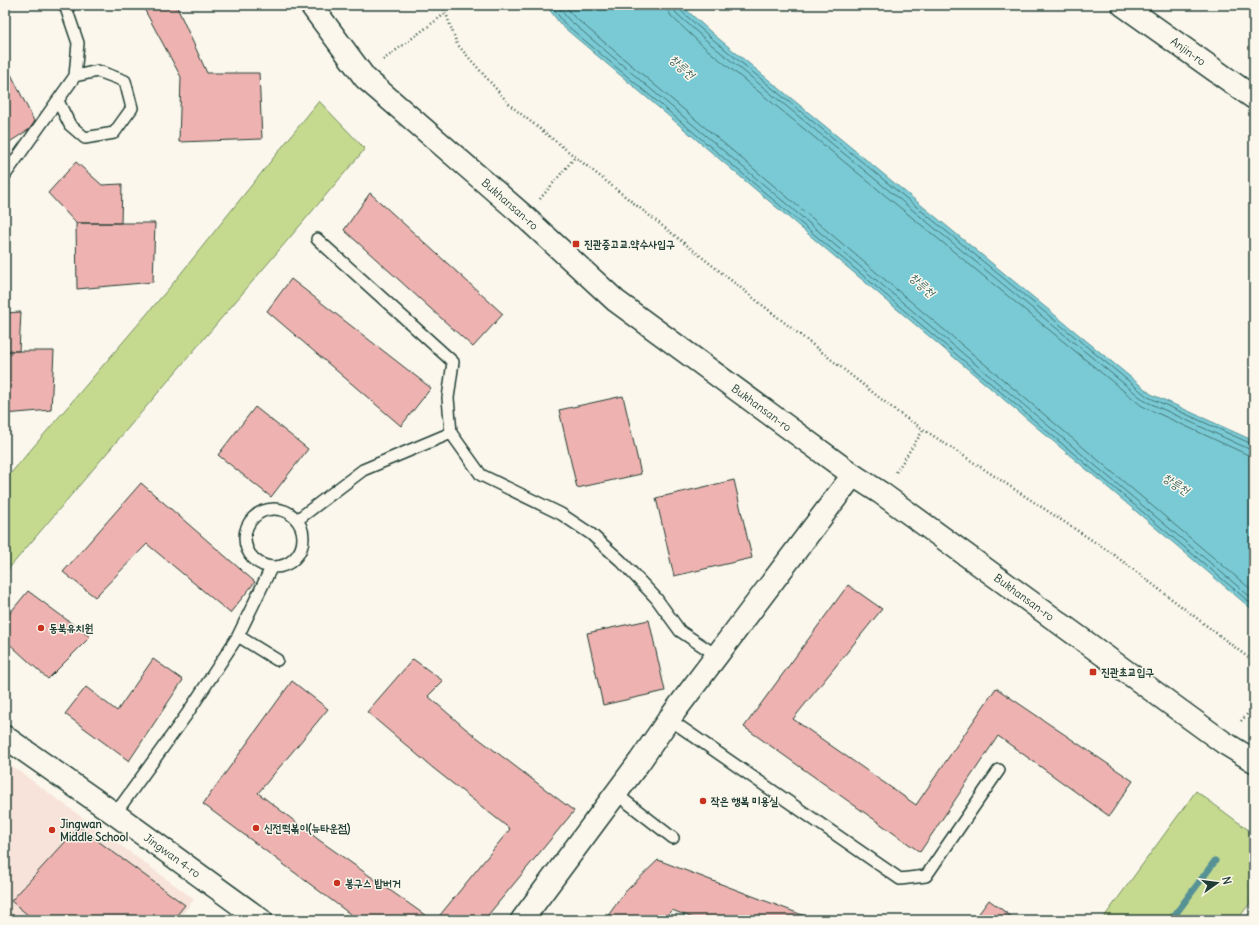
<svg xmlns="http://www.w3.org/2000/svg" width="1259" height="925" viewBox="0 0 1259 925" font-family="Delius,'Poor Story',sans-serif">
	<rect width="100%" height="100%" fill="#fbf7ec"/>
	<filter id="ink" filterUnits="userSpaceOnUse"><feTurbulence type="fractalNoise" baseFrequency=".025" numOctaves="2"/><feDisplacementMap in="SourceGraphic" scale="8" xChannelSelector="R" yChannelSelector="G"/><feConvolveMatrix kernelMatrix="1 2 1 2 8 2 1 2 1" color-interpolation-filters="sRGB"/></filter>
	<g filter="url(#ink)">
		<path fill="#f7e3da" d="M5,761l189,138 -16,21h-173z"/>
		<path fill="#c6da8f" stroke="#728c62" d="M319,101l46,48 -360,424v-93l165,-193z
			M1196,791l58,43v64l-17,22h-135z"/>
		<path fill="#7acad5" stroke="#569295" d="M546,5h135l32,29 438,360 103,47v170l-693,-586z"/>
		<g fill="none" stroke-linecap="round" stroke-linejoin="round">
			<path stroke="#437574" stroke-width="1" d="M551,5l13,18 690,583
				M557,5l11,14 686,581
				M565,5l7,10 682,577
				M667,5l1,5 3,6 32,30 439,360 104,48 8,2
				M673,5l3,8 31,28 438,360 104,48 5,1
				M678,5l2,5 30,27 438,360 106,48"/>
			<path stroke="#569295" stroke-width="7" d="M1171,920l44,-59"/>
		</g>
		<path fill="#eeb3b0" stroke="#1f3d34" d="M142,5h34l31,68h52l3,66 -83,3 2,-65z
			M5,62l31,63 -28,18 -3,-5z
			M76,162l26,23 20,-1 -1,39h-45l-28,-30z
			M370,193l133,121 -30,33 -129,-117z
			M76,223h79l-2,59 -76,7z
			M291,279l140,109 -30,38 -134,-115z
			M21,312l-2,39h-14v-38z
			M5,351h49l-3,59 -46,4z
			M623,396l18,78 -64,14 -18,-78z
			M255,407l53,42 -37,48 -53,-42z
			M734,480l18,78 -78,18 -18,-78z
			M141,483l114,99 -25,31 -83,-69 -52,53 -32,-25z
			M848,585l34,24 -89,110 123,86 80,-117 137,93 -24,35 -111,-80 -78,116 -176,-125z
			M28,591l62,46 -42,42 -43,-39v-21z
			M649,620l16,71 -62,14 -16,-72z
			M153,659l30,21 -54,81 -64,-47 21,-27 31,24z
			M413,659l30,22 -15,15 38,33 108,82 -90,109h-48l74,-91 -77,-61 -66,-56z
			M292,681l36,28 -70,84 61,47 113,80h-74l-155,-116z
			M79,827l106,78 -12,15h-139l-23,-19z
			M658,860l147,56 2,4h-109l-26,-10 -10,10h-57l19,-27z
			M989,900l27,20h-42z"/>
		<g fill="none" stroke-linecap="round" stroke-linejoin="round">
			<defs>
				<path id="lane" d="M58,101l12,24 15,13 29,-5 18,-25 -7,-27 -27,-10 -23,5
					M5,175l70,-99 3,-33 -13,-38
					M317,239l136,123 -5,36 3,35 30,42 80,39 30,20 30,27 35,37 24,33 36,24
					M245 538a29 29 0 1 1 58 0a29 29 0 1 1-58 0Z
					M297,520l66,-50 88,-37
					M238,636l39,24
					M669,719l231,160 26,-3 73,-106
					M615,793l58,45
					M115,814l72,-100 51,-78 33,-68"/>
				<g id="street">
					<path id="s1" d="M1123,5l131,93"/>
					<path d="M522,920l118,-159 29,-42 184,-244"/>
				</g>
				<g id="secondary">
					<path id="s2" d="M311,5l54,73 160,139 91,84 237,174 28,18 342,249 31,19"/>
					<path id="s3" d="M5,737l110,77 146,106"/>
				</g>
			</defs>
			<use href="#lane" stroke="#1f3d34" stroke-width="14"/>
			<use href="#street" stroke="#1f3d34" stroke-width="25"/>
			<use href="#secondary" stroke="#1f3d34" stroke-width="25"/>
			<path stroke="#1f3d34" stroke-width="2.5" stroke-dasharray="1 3" stroke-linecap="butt" d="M443,5l14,39 54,62 389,308 213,140 141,108
				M383,60l63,-47
				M540,199l35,-42
				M896,472l28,-43
				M1241,721l13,-14"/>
			<use href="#lane" stroke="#fbf7ec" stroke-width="11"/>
			<use href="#street" stroke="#fbf7ec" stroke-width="22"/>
			<use href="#secondary" stroke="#fbf7ec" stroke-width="22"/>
		</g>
	</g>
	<g fill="#c8321e" stroke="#fbf7ec" stroke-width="1.5">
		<rect x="572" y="240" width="8" height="8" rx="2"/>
		<circle cx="41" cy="628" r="4"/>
		<rect x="1089" y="668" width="8" height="8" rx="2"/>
		<circle cx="703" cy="801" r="4"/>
		<circle cx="256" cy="828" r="4"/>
		<circle cx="52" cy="830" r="4"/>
		<circle cx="337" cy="883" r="4"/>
	</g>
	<g text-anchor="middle" stroke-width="3" stroke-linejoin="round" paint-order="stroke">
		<g font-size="11" fill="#1f3d34" stroke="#fbf7ec">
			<text dy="4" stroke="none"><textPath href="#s1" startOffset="80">Anjin-ro</textPath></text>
			<text dy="4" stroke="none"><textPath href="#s2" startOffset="283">Bukhansan-ro</textPath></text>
			<text dy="4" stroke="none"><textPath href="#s2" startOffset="607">Bukhansan-ro</textPath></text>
			<text dy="4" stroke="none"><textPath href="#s2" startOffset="931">Bukhansan-ro</textPath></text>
			<text dy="4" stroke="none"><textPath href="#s3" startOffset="205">Jingwan 4-ro</textPath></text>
		</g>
		<g font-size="11" font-weight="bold" fill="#1f3d34" stroke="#fbf7ec" text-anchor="start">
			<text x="584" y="248">진관중고교.약수사입구</text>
			<text x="49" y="632">동북유치원</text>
			<text x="1101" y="676">진관초교입구</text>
			<text x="711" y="805">작은 행복 미용실</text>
			<text x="60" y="828">Jingwan<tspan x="60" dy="13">Middle School</tspan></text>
			<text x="264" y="832">신전떡볶이(뉴타운점)</text>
			<text x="345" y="887">봉구스 밥버거</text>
		</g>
		<g font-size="12" font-style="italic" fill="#36605c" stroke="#fbf7ec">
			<text transform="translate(682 67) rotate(42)" y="4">창릉천</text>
			<text transform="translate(922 285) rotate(42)" y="4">창릉천</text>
			<text transform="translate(1176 484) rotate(33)" y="4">창릉천</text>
		</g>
	</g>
	<rect width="1259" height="925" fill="none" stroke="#fbf7ec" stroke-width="20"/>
	<rect x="10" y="10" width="1239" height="905" fill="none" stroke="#1f3d34" stroke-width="1.5" filter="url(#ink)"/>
	<g transform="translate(1217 883) rotate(76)" stroke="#fbf7ec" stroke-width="3" paint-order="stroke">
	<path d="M0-3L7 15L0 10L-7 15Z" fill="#1f3d34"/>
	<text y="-6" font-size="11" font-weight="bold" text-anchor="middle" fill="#1f3d34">N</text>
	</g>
</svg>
